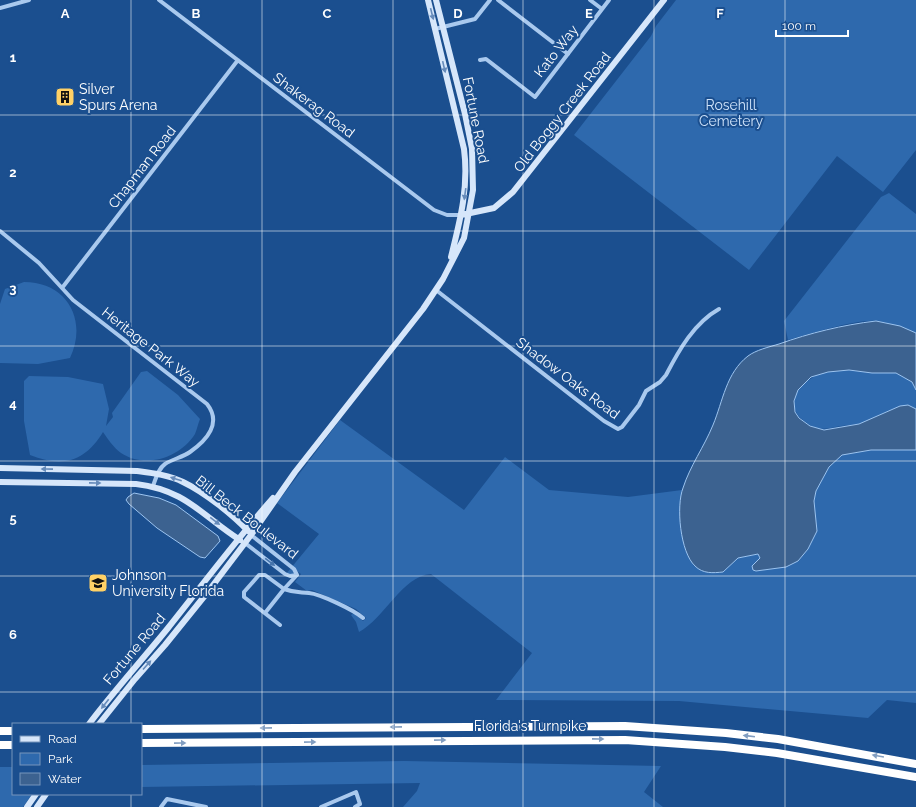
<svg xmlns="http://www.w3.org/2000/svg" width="916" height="807" viewBox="0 0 916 807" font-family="Raleway,sans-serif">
	<rect width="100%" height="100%" fill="#1b4f8f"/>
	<path fill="#2e69ad" d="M676,0h240v150l-33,42 -46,-36 -88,114 -175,-135 77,-99 5,-10z
		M889,193l27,21v119c-13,-5 -26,-10 -39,-12 -21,-2 -67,13 -89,19l-4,-19 97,-124z
		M24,282c43,0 64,38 46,76l-32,6 -38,-1v-59l5,-15z
		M849,370l23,3h24l16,9 4,8v19c-19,-9 -38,10 -57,15 -6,1 -12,1 -18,2 -17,3 -23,6 -37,-5 -4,-3 -8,-7 -9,-12 -2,-9 0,-16 6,-22 15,-16 27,-15 48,-17z
		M147,371l31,24 22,24c-2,5 -3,10 -5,15 -15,24 -50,35 -74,19 -8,-6 -13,-14 -18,-21 -18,30 -41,36 -73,23l-6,-34v-40l5,-5 39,1 35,7 6,25 -3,17 7,-9 -1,-4 29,-41z
		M340,420l124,90 41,-53 44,33 79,7 54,-7c-3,33 -3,46 12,76l29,6 15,-14 21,-4 1,4 -7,12 3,1 30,-4 12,-6 10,-12 9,-18 -3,-30 2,-10 13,-24 13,-12 29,-5h45v253l-29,-3 -19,18 -189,-17 -183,-1 36,-47 -101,-79c-29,2 -47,45 -72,58l-3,-10 -5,-7 3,-2 9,8 3,-3 -10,-9 -44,-19 -5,1 -12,-9 6,-8 -4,-3 -6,7 -5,-4 33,-40 -42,-31z
		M404,761l257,5 -17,26 19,15h-260l14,-16 3,-8 -279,4v-22z
		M0,767h13v27h19l-9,13h-23z"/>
	<path fill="#3c6290" stroke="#9cc4f0" d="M876,321l24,5 16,7v57l-4,-8 -16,-9h-24l-23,-3 -21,2 -17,5 -13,13 -4,11 1,11 4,6 11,8 14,4 35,-6 41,-18 8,-1 8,4v41h-45l-29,5 -13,12 -13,24 -2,10 3,30 -9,18 -10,12 -12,6 -30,4 -3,-1 -1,-4 8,-8 -2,-4 -20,4 -15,14c-10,1 -20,2 -28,-6 -15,-14 -19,-60 -12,-78 7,-22 21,-41 30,-63 10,-24 13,-52 35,-69 8,-6 21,-9 31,-12 31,-11 63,-19 97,-23z
		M134,493l25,5 17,7 42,31 2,5 -15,17 -5,-1 -43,-29 -28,-24 -3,-4 2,-3z"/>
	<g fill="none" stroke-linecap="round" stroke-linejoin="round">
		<path stroke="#a9c9ee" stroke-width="4" d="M159,0l275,210 13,5h14
			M498,0l70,54
			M590,0l12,9
			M0,8l29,-8
			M435,29l40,-10 15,-19
			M480,60l6,-1 49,38 74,-97
			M0,231l39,32 34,37 134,104c15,19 0,36 -17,48 -7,5 -17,7 -25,12 -7,5 -9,14 -12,22
			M62,288l176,-228
			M436,290l168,131 14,8 4,-2 17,-22 7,-14 14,-9 6,-7c13,-25 28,-52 53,-66
			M251,535l43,34 3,6
			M245,543l40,31 5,2 7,-1
			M265,613l19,-24c11,4 14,3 25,4 11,1 45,17 54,25
			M280,625l-36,-28v-5l15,-17h6l19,14 13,-14
			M161,807l6,-8 39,8
			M321,807l35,-15 4,12 -5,3"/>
		<path stroke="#d6e6fa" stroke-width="6" d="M428,0l36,149c5,38 -4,72 -13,108
			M461,215l33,-7 19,-16 151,-192
			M0,468l137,3c15,2 32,4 46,11 21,10 49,32 65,49
			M0,482l136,2c50,6 65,31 104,56
			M89,724c25,-33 53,-64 79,-96 35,-44 68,-88 105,-130
			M99,724l36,-45 30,-34 42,-52 44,-58 44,-63 128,-163 20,-30 21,-41 9,-48 -1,-41 -7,-35 -29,-114
			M27,807l9,-13
			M37,807l9,-13"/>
		<path stroke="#fff" stroke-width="8" d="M141,729l484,-3 101,7 52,6 138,25
			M0,731h13
			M141,743l484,-3 100,7 52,6 139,24
			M0,745h13"/>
	</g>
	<defs><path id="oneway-solid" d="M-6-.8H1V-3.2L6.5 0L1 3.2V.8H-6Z"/></defs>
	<g fill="#668bba">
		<use href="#oneway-solid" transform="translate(432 14) rotate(76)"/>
		<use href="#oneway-solid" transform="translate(444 67) rotate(77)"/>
		<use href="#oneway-solid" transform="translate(465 194) rotate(98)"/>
		<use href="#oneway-solid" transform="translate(47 469) rotate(-179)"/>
		<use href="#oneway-solid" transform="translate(176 479) rotate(-163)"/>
		<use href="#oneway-solid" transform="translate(95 483) rotate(1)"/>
		<use href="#oneway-solid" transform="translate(215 521) rotate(37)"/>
		<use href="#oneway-solid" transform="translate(147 665) rotate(-48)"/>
		<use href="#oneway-solid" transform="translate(105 704) rotate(128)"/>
	</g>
	<use fill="#4674ac" href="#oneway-solid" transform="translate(270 562) rotate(37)"/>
	<g fill="#829ec1">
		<use href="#oneway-solid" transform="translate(396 727) rotate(179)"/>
		<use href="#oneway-solid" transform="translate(266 728) rotate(179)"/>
		<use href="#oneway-solid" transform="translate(749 736) rotate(-173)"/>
		<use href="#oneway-solid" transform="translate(598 739) rotate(1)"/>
		<use href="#oneway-solid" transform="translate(440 740) rotate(-1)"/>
		<use href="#oneway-solid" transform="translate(310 742) rotate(-1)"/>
		<use href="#oneway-solid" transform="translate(180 743) rotate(-1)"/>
		<use href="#oneway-solid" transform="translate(878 756) rotate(-170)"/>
	</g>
	<path fill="none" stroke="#fff" stroke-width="1" stroke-opacity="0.55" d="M131,0v724M262,0v807M393,0v807M523,0v807M654,0v807M785,0v807M0,115h916M0,231h916M0,346h916M0,461h916M0,576h916M0,692h916M131,794v13"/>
	<defs>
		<symbol id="building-square" viewBox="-11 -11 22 22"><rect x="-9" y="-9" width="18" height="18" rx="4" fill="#ffd166" stroke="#1b4f8f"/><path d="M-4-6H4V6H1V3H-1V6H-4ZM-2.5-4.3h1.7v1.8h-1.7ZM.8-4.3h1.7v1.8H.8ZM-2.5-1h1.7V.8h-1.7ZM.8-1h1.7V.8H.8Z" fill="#111"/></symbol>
		<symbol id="university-square" viewBox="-11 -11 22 22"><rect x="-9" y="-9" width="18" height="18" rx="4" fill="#ffd166" stroke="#1b4f8f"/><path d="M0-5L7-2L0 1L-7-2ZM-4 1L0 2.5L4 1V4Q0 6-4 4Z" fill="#111"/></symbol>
	</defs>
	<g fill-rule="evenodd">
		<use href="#building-square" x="54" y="86" width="22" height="22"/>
		<use href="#university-square" x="87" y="572" width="22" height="22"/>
	</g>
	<g text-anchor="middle" stroke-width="4" stroke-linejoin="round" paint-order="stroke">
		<g font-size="14" fill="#fff" stroke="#1b4f8f">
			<text transform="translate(556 51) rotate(-52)" y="5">Kato Way</text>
			<text transform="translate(314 105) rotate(37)" y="5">Shakerag Road</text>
			<text transform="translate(562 112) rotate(-52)" y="5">Old Boggy Creek Road</text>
			<text transform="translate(476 120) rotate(79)" y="5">Fortune Road</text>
			<text transform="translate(142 167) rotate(-52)" y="5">Chapman Road</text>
			<text transform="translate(151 347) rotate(38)" y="5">Heritage Park Way</text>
			<text transform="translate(568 378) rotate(37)" y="5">Shadow Oaks Road</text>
			<text transform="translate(247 517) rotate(38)" y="5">Bill Beck Boulevard</text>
			<text transform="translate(134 649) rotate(-50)" y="5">Fortune Road</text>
			<text x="530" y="731">Florida's Turnpike</text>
		</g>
		<g font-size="14" fill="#fff" stroke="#1b4f8f" text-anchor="start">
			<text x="79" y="94">Silver<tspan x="79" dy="16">Spurs Arena</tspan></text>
			<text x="112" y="580">Johnson<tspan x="112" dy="16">University Florida</tspan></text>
		</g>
		<g font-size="14" fill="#cfe3fa" stroke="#1b4f8f">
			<text x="731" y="110">Rosehill<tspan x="731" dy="16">Cemetery</tspan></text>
		</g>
	</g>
	<g font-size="13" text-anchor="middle" font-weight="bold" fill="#fff" stroke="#1b4f8f" stroke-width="4" stroke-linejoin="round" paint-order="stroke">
		<text x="65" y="18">A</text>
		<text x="196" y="18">B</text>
		<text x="327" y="18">C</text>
		<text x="458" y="18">D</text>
		<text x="589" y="18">E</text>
		<text x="720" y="18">F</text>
		<text x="13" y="62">1</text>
		<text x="13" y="177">2</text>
		<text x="13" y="293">3</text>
		<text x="13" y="408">4</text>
		<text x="13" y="523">5</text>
		<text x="13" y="639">6</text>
	</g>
	<rect x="12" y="723" width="130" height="72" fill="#1b4f8f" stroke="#7695bc"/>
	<rect x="20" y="736" width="20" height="6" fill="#d6e6fa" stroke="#7695bc"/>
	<text x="48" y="743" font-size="12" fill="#ffffff">Road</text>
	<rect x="20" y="753" width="20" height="12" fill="#2e69ad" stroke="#7695bc"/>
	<text x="48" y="763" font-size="12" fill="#ffffff">Park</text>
	<rect x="20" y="773" width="20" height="12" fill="#3c6290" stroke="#7695bc"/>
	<text x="48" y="783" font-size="12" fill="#ffffff">Water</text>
	<path d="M776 30v6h72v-6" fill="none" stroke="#ffffff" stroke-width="2"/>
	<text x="782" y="30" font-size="12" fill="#ffffff" stroke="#1b4f8f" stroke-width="3" paint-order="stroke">100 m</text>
</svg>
